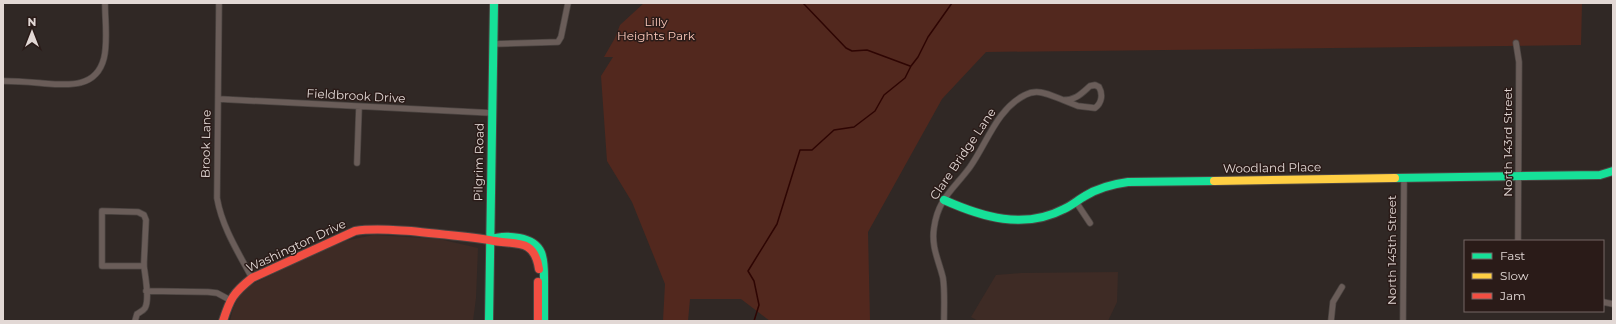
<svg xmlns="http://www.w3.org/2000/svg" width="1616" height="324" viewBox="0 0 1616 324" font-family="Montserrat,sans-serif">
	<rect width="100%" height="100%" fill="#302825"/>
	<path fill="#3e2b25" d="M374,235l65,4 39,9 -2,50 -3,23h-243l3,-12 6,-13 12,-11 56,-28 37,-16z
		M1118,272l-1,30 -9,19h-130l-7,-4 25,-42 25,-2z"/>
	<path fill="#52281e" d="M644,3h938l-1,42 -595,7 -44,47 -74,133 2,89h-100l-29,-22h-51l-2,22h-25l2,-37 -33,-82 -25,-41 -6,-85 12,-19h-9l11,-19 5,-13z"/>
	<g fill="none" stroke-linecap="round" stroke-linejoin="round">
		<path stroke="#2e0503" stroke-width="1.5" d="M803,3l43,45 6,3 15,-1 43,16
			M754,321l5,-16 -5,-24 -6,-10 29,-47 23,-74h12l22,-20 20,-3 21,-16 9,-16 21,-17 6,-12 7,-9 10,-20 24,-34"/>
		<defs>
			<path id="street" d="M219,3l-2,195c5,29 21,54 35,80
				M1516,43l3,19 -1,179
				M493,44l65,-2 3,-5 7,-34
				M3,81c12,0 25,1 37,2 25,2 56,7 64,-25 4,-16 1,-38 1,-55
				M1095,85l4,2c4,7 3,16 -4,21l-17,-2 -15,-6c13,0 18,-6 27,-14z
				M219,99l273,14
				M357,163l2,-56
				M1076,202l14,21
				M146,291l62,1 9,1 13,7
				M1603,302l10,2
				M135,321l2,-7c3,-2 6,-3 8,-6 5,-9 0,-32 -1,-42v-4l2,-42 -2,-5 -6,-3 -36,-1v55h42
				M944,321c0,-14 1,-29 -1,-43 -4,-17 -12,-31 -9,-50 4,-30 20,-39 36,-61 17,-24 27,-58 55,-72 13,-7 25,0 38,5
				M1331,321l2,-19 9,-15
				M1403,321l1,-142"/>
			<path id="fast" d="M1395,178l205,-3 13,-4
				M944,200c38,17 80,30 120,9 7,-3 14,-9 21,-13 13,-8 28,-12 43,-14l86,-1
				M489,240c10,-4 20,-4 30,-2 27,5 25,23 25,46 0,12 0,25 0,37
				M489,321l5,-318"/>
			<path id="slow" d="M1214,181l181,-3"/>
			<path id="jam" d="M489,240c25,6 45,-4 50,29
				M538,282v39
				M223,321c7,-22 10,-28 29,-43l103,-47c19,-3 37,-1 56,0 26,3 52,5 78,9"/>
		</defs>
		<use href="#street" stroke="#4c4542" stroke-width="7"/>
		<use href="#fast" stroke="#4c4542" stroke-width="10"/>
		<use href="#slow" stroke="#4c4542" stroke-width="10"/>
		<use href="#jam" stroke="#4c4542" stroke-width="10"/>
		<use href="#street" stroke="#6a5d59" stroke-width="5.5"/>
		<use href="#fast" stroke="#16e098" stroke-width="8"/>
		<use href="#slow" stroke="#ffcf43" stroke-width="8"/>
		<use href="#jam" stroke="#f24e42" stroke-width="8"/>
	</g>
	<g text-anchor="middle" stroke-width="3" stroke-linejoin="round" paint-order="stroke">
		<g font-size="12" fill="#fdc9bb" stroke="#2a1b18">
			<text x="656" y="26">Lilly<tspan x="656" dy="14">Heights Park</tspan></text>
		</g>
		<g font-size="12" fill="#e2d8d5" stroke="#2a1b18">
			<text transform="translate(356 96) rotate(3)" y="4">Fieldbrook Drive</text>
			<text transform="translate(1508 142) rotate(-90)" y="4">North 143rd Street</text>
			<text transform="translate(206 144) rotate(-89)" y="4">Brook Lane</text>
			<text transform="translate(963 154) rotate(-56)" y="4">Clare Bridge Lane</text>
			<text transform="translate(479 162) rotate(-89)" y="4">Pilgrim Road</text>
			<text transform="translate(1272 168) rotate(-1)" y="4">Woodland Place</text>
			<text transform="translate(296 246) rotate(-25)" y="4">Washington Drive</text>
			<text transform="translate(1392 250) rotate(-90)" y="4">North 145th Street</text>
		</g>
	</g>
	<rect width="1616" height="324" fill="none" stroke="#e2d8d5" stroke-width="8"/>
	<rect x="1464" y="240" width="140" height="72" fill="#2a1b18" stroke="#746764"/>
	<rect x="1472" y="253" width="20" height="6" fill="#16e098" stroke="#746764"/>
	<text x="1500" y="260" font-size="12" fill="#e2d8d5">Fast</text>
	<rect x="1472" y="273" width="20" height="6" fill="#ffcf43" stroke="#746764"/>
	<text x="1500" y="280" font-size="12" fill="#e2d8d5">Slow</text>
	<rect x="1472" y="293" width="20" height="6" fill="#f24e42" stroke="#746764"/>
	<text x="1500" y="300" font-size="12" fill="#e2d8d5">Jam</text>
	<g transform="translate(32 32)" stroke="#2a1b18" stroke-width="3" paint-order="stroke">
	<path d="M0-3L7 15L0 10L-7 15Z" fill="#e2d8d5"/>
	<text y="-6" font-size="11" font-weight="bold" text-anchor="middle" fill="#e2d8d5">N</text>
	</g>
</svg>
